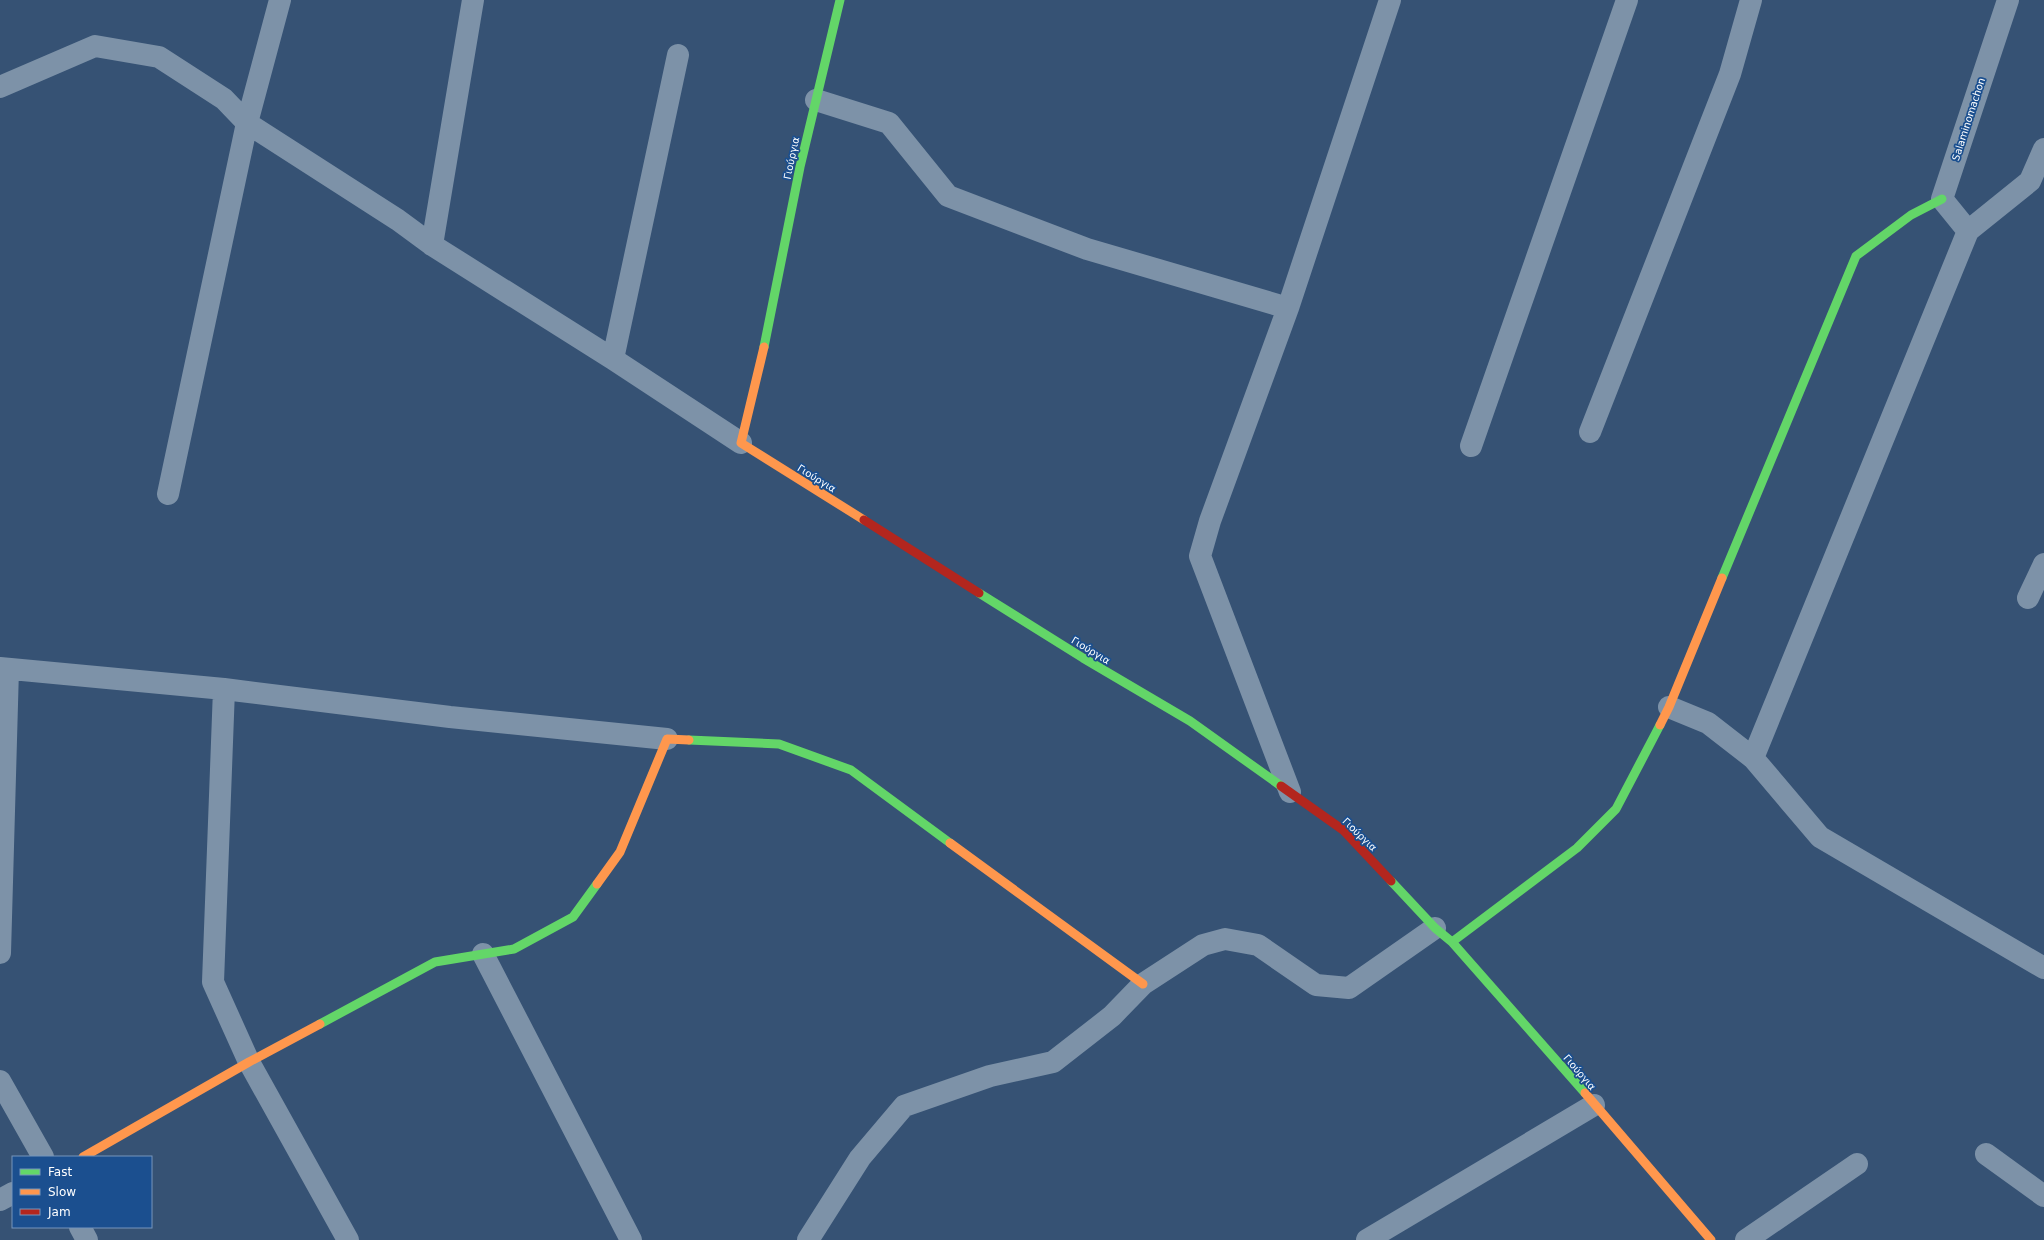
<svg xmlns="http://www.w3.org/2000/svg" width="2044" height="1240" viewBox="0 0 2044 1240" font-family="'DejaVu Sans',sans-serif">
	<rect width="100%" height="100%" fill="#365274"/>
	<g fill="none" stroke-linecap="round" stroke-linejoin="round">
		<path stroke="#7d92a8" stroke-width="22" d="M0,87l95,-41 64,11 65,42 23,24 151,97 34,25 181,114 128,84
			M816,100l73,23 59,73 139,53 201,59
			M1968,231l-26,-32 66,-199
			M432,245l41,-245
			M613,359l65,-304
			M1590,432l140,-358 21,-74
			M1471,446l156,-446
			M168,494l79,-371 33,-123
			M2028,598l16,-34
			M0,668l224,21 226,28 217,22
			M224,689l-11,293 36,80 99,178
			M1669,707l39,16 45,35 67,79 224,131
			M1753,758l215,-527 62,-50 14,-32
			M1290,792l-90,-236 10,-35 78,-213 102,-308
			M0,953l8,-284
			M483,954l148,286
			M0,1081l43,76
			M1986,1154l58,42
			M0,1200l13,-7
			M80,1227l7,13
			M808,1240l52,-82 44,-52 86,-30 63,-14 59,-46 31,-32 60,-39 22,-6 33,6 58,40 33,3 86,-60
			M1367,1240l227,-135
			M1746,1240l111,-76"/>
		<path stroke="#63d668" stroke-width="9" d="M764,347l36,-180 40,-167
			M1722,578l134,-322 55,-41 31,-16
			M979,593l104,65 107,63 91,65
			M689,740l90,4 72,26 99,73
			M1391,881l44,47 17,14 133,151
			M1452,942l125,-94 39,-39 44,-84
			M320,1024l115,-62 79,-13 59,-32 24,-33"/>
		<path stroke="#ff974d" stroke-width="9" d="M764,347l-23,96 123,77
			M1660,725l9,-18 53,-129
			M950,843l193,141
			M597,884l23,-32 47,-113 22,1
			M1585,1093l126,147
			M83,1157l166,-95 71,-38"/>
		<path stroke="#b3261e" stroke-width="9" d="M864,520l115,73
			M1281,786l62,44 48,51"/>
	</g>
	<g text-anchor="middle" stroke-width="3.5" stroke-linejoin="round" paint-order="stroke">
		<g font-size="10" fill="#fff" stroke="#1b4f8f">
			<text transform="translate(1968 119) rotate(-72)" y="4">Salaminomachon</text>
			<text transform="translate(791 158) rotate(-78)" y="4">Γιούργια</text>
			<text transform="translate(817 478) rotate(32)" y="4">Γιούργια</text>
			<text transform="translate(1091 650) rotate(31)" y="4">Γιούργια</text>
			<text transform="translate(1360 834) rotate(44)" y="4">Γιούργια</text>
			<text transform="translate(1580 1072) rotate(49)" y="4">Γιούργια</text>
		</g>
	</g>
	<rect x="12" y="1156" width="140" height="72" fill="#1b4f8f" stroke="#7695bc"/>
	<rect x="20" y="1169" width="20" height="6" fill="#63d668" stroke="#7695bc"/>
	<text x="48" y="1176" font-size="12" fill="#ffffff">Fast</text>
	<rect x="20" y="1189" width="20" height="6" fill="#ff974d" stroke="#7695bc"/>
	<text x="48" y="1196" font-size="12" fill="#ffffff">Slow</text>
	<rect x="20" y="1209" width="20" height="6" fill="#b3261e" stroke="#7695bc"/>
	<text x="48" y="1216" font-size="12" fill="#ffffff">Jam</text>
</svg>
